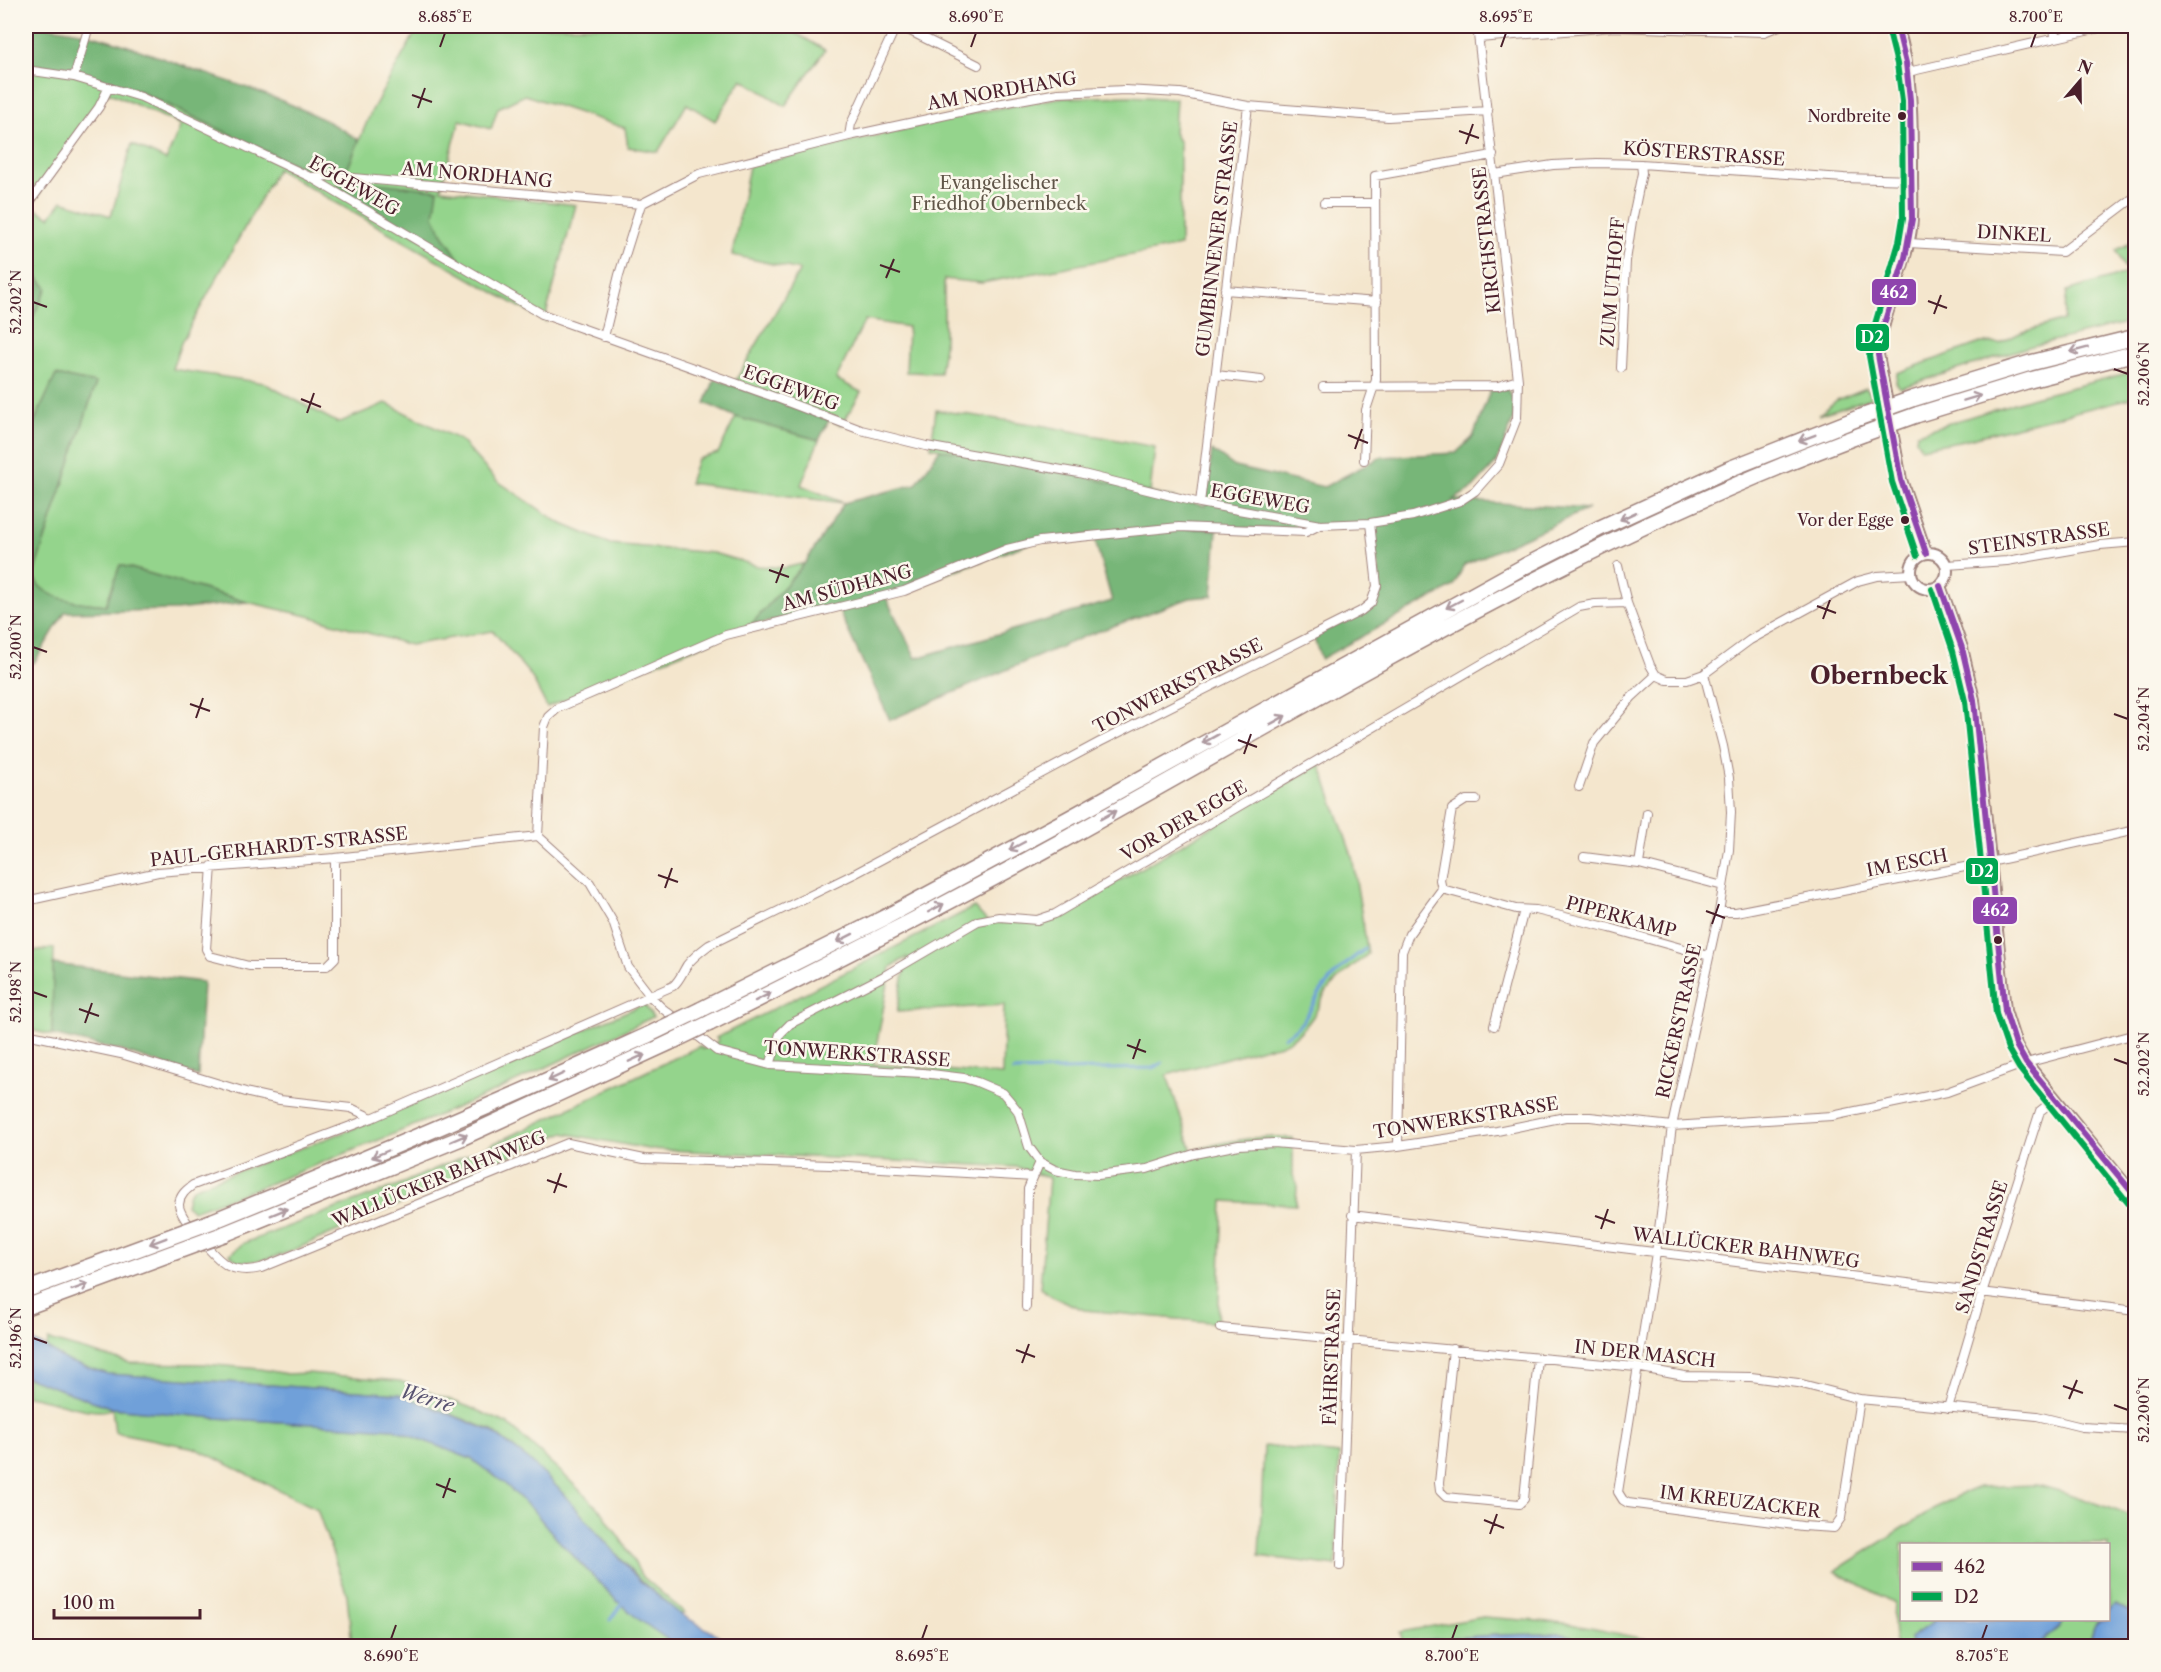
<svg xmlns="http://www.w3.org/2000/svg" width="2161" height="1672" viewBox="0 0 2161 1672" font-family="'Libre Caslon Text',serif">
	<rect width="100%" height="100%" fill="#fbf7ec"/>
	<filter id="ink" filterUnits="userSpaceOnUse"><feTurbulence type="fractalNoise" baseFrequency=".0167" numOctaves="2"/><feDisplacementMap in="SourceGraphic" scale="12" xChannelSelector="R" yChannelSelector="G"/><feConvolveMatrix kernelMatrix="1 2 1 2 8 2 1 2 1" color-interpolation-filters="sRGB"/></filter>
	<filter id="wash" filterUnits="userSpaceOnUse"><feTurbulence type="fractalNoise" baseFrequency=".008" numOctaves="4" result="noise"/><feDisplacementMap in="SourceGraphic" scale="24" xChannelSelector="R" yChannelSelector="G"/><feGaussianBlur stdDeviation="1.35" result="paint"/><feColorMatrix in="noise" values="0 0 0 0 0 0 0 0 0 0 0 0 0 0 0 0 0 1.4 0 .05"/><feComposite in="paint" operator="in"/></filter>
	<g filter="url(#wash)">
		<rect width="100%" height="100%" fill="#f4e6cd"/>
		<path fill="#94d48c" stroke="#6f7a5c" stroke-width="1.5" fill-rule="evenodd" d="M419,26h365l41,24 -40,56 -43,-27 -27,42 -28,-17 -29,48 -30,-5 -3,-19 -100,-33 -27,13 -7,21 -31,-9 -19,69 135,16 -29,106 -1,11 -269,-153 -96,174 -9,26 92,14 74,40 48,-20 74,37 36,40 64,43 50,21 103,9 45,13 27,2 20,-5 -55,63 -203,81 -16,-31 -38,-45 -83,14 -102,-29 -61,-14 -127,-37 -14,40c-25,-3 -62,-2 -73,-29l63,-193 -40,-8 -30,65v-109l21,-43 -9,-10 -12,-7v-59l4,-6 20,11 12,-16 49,15 21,-72 34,16 15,-35 -73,-33 -75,111 -7,-3v-133l72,11 41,13 156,74h54l22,-53zM337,188l100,2 -3,26 6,14 20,31z
			M1130,96l46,3 -2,34 6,10v103l-198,37 -38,-4v67l-4,27 -34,-1 2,-45 -43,-7 -29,59 25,13 -19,33 -109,-40 67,-115 -68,-15 17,-89 228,-54 81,-14z
			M2135,241v80l-107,26 -128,41 -4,-6 1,-9 83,-30h20l20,-10 44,-13 3,-29 60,-18 -11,-23z
			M2135,371v26l-171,43 -43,8 -5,-8 1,-7 117,-36z
			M1866,388l4,5 1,5 -53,17 19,-15z
			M936,410l109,16 110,21 -5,46 -219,-46z
			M736,417l83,23 -18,45 43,18 -155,-20 8,-24 21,-6z
			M1320,764l32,92 16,98c-14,11 -27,21 -39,35 -8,8 -10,20 -17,29 -10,14 -27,31 -46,29l-99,28 25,76c31,-10 67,-16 101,-13v37l4,10 -1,20 -73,-4 -5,122 -134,-13 -32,-14 -12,-8 9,-110 -32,-11 -369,-18 -85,-16 -274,119c-19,7 -31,10 -51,10l-8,-8 14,-11 152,-57 117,-51 187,-89 3,3 16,-8 -3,-3 258,-131 13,14 50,2 18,-5zM907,957l-10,55 107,-7 -2,70 -129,-11 18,-97z
			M54,948l-2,87 -26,-6v-77z
			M644,1004l9,13 -155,73 -109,46 -126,50 -70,25 -7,-6 3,-12 6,-6 155,-57z
			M48,1340l82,23 74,1 56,5 27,5 21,-1 92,8 69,26 39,17 53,48 42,41 26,39 12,23 44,38 -5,1 -41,-35 -81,-91 -29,-28 -38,-30 -92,-36 -291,-20 -41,-13 -20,-13z
			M26,1377l86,31 104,10 178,11 77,30 32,23 30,28 25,30 58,60 21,18 40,28h-325l-5,-51 -30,-86 -122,-61 -80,-16 -3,-24c-15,11 -66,-11 -86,-12z
			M1264,1446l75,8 -3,112 -77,-10z
			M2037,1485l26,7 72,25v96l-20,-8 -6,6 -1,-67h-206v76h34l-26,18v8h-14c-4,-14 -3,-28 -2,-43l-59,-32 98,-62 29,-15 17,-7z
			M1483,1617l82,6 80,16 23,7h-50l-56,-12 -70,1 -89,8 -3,-11z
			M2063,1620h38l-7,7 -6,19h-51l22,-19z"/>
		<path fill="#77b678" stroke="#606a52" stroke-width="1.5" d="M26,26c54,-1 107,22 158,40 60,21 122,39 175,74l-10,25 -4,3 -35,2 -15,-5 -156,-74 -41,-13 -72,-11z
			M342,179l96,11 -4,26 6,14 21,32 -124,-74z
			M26,271l12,7 9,10 -21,43z
			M56,375l40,8 -63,193c11,26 48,26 73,29l14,-40 127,37 -71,8 -111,2 -31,51 -8,-1v-222z
			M715,379l114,41 -10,20 -83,-23 -31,-14z
			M1506,388l8,11v18l-17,45 -24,26 -20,12 135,9 -124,56 -10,21 -133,73 -8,-23c11,-5 55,-25 61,-32 14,-16 -2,-62 -6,-81l-60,7 -129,-3 -140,13 -154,56 31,62 196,-57 -18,-64 85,-9 38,2 -5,66 -22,2 -107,39 -193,83 -53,-113 -87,19 55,-63 39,-60 72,-19 24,-35 138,26 127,31 7,-56 23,17 89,20 57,-30 75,-4 17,-16 17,-46z
			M53,964l150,18 -5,94 -76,-25 -70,-16z"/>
		<path fill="#6fa0d9" stroke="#5c6082" stroke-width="1.5" d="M26,1338l21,10 20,13 41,13 291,20 92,37 38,29 29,28 81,92 41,34 57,32h-60l-40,-28 -21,-18 -58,-60 -25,-30 -30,-28 -32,-23 -77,-30 -178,-11 -104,-10 -86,-31z
			M2114,1605l21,8v33h-47l6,-19 7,-7h7l1,-9z
			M1936,1620h127l-4,7 -22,19h-127v-8z
			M1562,1634l56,12h-241c62,-9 123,-12 185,-12z"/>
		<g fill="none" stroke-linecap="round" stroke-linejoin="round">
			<path stroke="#6fa0d9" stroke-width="3" d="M1284,1037c27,-17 24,-30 42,-52 11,-14 25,-26 39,-36
				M1013,1071l141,-3 8,-5
				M610,1620l13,-18"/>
		</g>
	</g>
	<g filter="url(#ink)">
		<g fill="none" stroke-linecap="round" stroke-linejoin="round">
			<defs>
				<path id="street" d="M900,26l78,39
					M2054,26l1,11
					M1479,38l134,-11 151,5 15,-6
					M26,70l48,7 67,20 169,80 232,137 235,84 84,32 65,16 153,27 121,30 120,22 50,-2 43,-7 47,-15 15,-10 24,-27 18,-46 1,-38 -41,-354
					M1908,72l200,-46
					M74,77l15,-51
					M849,136l2,-12 45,-98
					M1495,174l58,-9 44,-2 44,1 203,14 68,2
					M312,177l19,-1 310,28 58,-30 150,-38 148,-32 61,-11 67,-3 55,3 68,13 140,11 100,-6
					M1324,203h51
					M26,207l73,-100 10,-20
					M1909,243l153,9 74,-56
					M1225,290l152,12
					M604,337l15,-62 22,-71
					M1621,368l5,-107 6,-40 10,-48 -1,-9
					M1216,375l45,5
					M1323,387l175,-1 20,-6
					M1364,460l2,-50 10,-30 -1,-204 118,-21
					M1200,503l48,-397
					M1947,565l60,-4 93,-16 36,-3
					M1618,566l9,37 23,62 6,10 11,5h20l17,-6 46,-34 108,-59 19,-5 34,-2
					M1704,674l19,72 6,32 2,34 -2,38 -10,62 -47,214 -16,127 -38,239 5,8 5,3 174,23 32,2 7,-10 19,-119
					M1579,787l15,-44 38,-46 24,-22
					M538,836l52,47 23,39 15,45 23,30 11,11 55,43 53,14 153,8 41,5 13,4 26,11 7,8 8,10 11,36 11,15 15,8 20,4 23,1 49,-6 47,-15 45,-9 35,-2 82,7 42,-4 99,-15 68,-14h25l82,9 160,-10 115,-24 79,-29 110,-29
					M538,836l6,-109 4,-10 10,-9 168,-73 178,-44 103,-42 33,-8 139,-14 127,5 14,-7
					M1584,857l55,7 84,22
					M1639,864l8,-51
					M212,866l-6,83 4,7 39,10h78l8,-8v-100
					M1442,889l74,20 20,1 74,18 99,28
					M1442,889l-2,-9 12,-71 14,-9h10
					M26,901l132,-29 177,-14 203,-22
					M1719,912h17l254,-50 146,-32
					M1494,1026l30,-116
					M26,1034l95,20 128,39 31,7 71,8 21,10
					M770,1065l10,-31 10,-10 94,-48 94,-55 21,-4 38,3 18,-6 524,-307 16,-3 32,-1
					M1398,1146l4,-194 7,-18 33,-45
					M1033,1177l-203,-12 -186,-6 -76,-16 -307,125c-12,3 -22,3 -33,-2 -11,-6 -50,-49 -49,-62 1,-9 7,-14 14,-19l179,-67 301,-132c7,-6 9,-13 14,-21 6,-8 14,-14 22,-20l147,-72 244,-131 261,-131 10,-8 6,-17 -7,-63
					M1352,1215l784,96
					M1026,1307l2,-118 12,-27
					M1220,1328l416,39 48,9 67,1 47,6 62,16 177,17 45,11 54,3
					M1453,1349l-14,134 1,8 6,6 73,7 5,-5 14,-140
					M1948,1408l34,-115 58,-182 14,-11
					M1340,1566l16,-416"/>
				<path id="secondary" d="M1897,26c16,48 15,99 15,150 0,22 2,46 -4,68 -8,37 -26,73 -30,111l23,125 25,73
					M1911 571a18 18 0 1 1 36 0a18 18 0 1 1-36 0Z
					M1940,586l22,62 12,52 31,311 11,34 10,18 110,135"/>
				<path id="highway" d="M1912,399l118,-36 106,-26
					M1916,415l114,-35 106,-27
					M700,1010l186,-93 182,-98 457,-253 73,-37 131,-60 132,-52
					M710,1023c117,-58 234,-117 348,-180 265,-146 523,-306 808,-410
					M213,1221c146,-59 291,-120 435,-186
					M224,1234l237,-96 216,-99"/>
			</defs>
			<use href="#street" stroke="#9f827c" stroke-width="10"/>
			<use href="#secondary" stroke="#9f827c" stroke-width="14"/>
			<use href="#highway" stroke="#9f827c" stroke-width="18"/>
			<use href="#street" stroke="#fff" stroke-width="8"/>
			<use href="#secondary" stroke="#fff" stroke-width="10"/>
			<use href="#highway" stroke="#fff" stroke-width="15"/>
			<defs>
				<path id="highway-bridge" d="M1861,417l51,-18
					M1866,433l50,-18
					M648,1035l52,-25
					M677,1039l33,-16
					M26,1290l187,-69
					M26,1307l198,-73"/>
			</defs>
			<use href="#highway-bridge" stroke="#9f827c" stroke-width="18" stroke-linecap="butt"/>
			<use href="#highway-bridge" stroke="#fff" stroke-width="15"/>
			<defs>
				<path id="bus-1" d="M1897,26l9,37 4,37 2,119 -7,39 -22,69 -5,28 23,125 25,73
					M1940,586l22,62 12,52 31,311 11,34 10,18 110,134"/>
				<path id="bus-2" d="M1888,28l9,36 5,37 1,117 -4,24 -24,82 -6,32 23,126 25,74
					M1932,589l21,62 12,50 31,313 12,35 11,19 110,136"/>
			</defs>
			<use href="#bus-1" stroke="#fbf7ec" stroke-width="10"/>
			<use href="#bus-2" stroke="#fbf7ec" stroke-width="10"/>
			<use href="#bus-1" stroke="#8e44ad" stroke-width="6"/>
			<use href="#bus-2" stroke="#00a651" stroke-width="6"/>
		</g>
		<defs><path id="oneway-shaft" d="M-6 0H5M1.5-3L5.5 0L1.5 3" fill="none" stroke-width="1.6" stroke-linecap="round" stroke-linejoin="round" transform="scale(1.5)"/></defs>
		<g stroke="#ae9aa0">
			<use href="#oneway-shaft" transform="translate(2079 350) rotate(165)"/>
			<use href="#oneway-shaft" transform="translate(1972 398) rotate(-17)"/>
			<use href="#oneway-shaft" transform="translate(1807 438) rotate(159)"/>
			<use href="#oneway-shaft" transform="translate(1628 516) rotate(155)"/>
			<use href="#oneway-shaft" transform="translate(1454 604) rotate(152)"/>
			<use href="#oneway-shaft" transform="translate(1278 720) rotate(-29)"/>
			<use href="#oneway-shaft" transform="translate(1210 739) rotate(151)"/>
			<use href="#oneway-shaft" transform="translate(1108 815) rotate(-29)"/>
			<use href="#oneway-shaft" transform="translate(1017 846) rotate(152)"/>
			<use href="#oneway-shaft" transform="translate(936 908) rotate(-28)"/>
			<use href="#oneway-shaft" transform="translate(845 938) rotate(153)"/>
			<use href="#oneway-shaft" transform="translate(763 997) rotate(-27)"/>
			<use href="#oneway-shaft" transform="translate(637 1058) rotate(-24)"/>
			<use href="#oneway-shaft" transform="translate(556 1077) rotate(155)"/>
			<use href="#oneway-shaft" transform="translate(459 1138) rotate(-23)"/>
			<use href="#oneway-shaft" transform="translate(380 1154) rotate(157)"/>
			<use href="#oneway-shaft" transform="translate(279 1212) rotate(-22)"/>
			<use href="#oneway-shaft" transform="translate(158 1241) rotate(159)"/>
			<use href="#oneway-shaft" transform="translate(80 1287) rotate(-20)"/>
		</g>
	</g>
	<path fill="none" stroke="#4a1f2b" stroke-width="2" d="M440,47l5,-14M971,47l5,-14M1501,47l5,-14M2031,47l5,-14M412,95l20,7M418,108l7,-20M1459,131l20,7M1466,144l7,-20M880,265l20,7M886,278l8,-19M1928,301l19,7M33,302l14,5M1934,314l7,-19M2114,369l14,5M301,399l20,8M307,413l7,-20M1348,435l20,8M1355,449l7,-20M769,570l20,7M776,583l7,-19M1817,606l19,7M1823,619l7,-19M33,647l14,5M190,704l20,7M2114,714l14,5M196,718l7,-20M1238,740l19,7M1244,754l7,-20M658,875l20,7M665,888l7,-20M1706,911l19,7M1712,924l7,-20M33,992l14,5M79,1009l20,7M85,1023l7,-20M1127,1045l19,7M1133,1059l7,-20M2114,1059l14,5M547,1180l20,7M554,1193l7,-20M1595,1216l20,7M1601,1229l7,-20M33,1338l14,5M1016,1350l19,7M1022,1363l7,-19M2063,1386l20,7M2069,1399l8,-19M2114,1405l14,5M436,1484l20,8M443,1498l7,-20M1484,1520l20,8M1490,1534l7,-20M391,1639l5,-14M922,1639l5,-14M1452,1639l5,-14M1982,1639l5,-14"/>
	<g fill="#4a1f2b" stroke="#fbf7ec" stroke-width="2">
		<circle cx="1902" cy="116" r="5"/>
		<circle cx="1905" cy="520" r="5"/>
		<circle cx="1998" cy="940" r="5"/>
	</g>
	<g text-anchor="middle" stroke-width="5" stroke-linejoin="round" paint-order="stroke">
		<g font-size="16" fill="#4a1f2b" stroke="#fbf7ec" text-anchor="end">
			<text x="1891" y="122">Nordbreite</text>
			<text x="1894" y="526">Vor der Egge</text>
		</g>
		<g font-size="18" fill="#4a1f2b" stroke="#fbf7ec">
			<text transform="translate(1002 91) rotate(-10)" y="6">AM NORDHANG</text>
			<text transform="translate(1704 154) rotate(4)" y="6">KÖSTERSTRASSE</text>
			<text transform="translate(477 175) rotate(5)" y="6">AM NORDHANG</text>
			<text transform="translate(354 186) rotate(30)" y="6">EGGEWEG</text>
			<text transform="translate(2014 234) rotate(3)" y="6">DINKEL</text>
			<text transform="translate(1217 239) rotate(-83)" y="6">GUMBINNENER STRASSE</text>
			<text transform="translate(1487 240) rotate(-96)" y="6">KIRCHSTRASSE</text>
			<text transform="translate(1613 282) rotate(-85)" y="6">ZUM UTHOFF</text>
			<text transform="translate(791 388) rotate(20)" y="6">EGGEWEG</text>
			<text transform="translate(1260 499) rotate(10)" y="6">EGGEWEG</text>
			<text transform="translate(2039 539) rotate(-8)" y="6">STEINSTRASSE</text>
			<text transform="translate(847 588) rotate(-15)" y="6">AM SÜDHANG</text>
			<text transform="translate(1178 686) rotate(-27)" y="6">TONWERKSTRASSE</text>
			<text transform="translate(1184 821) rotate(-30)" y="6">VOR DER EGGE</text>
			<text transform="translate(279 847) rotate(-6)" y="6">PAUL-GERHARDT-STRASSE</text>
			<text transform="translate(1907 863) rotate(-11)" y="6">IM ESCH</text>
			<text transform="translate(1621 917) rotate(15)" y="6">PIPERKAMP</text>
			<text transform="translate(1679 1021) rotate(-78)" y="6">RICKERSTRASSE</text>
			<text transform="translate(857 1054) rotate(4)" y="6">TONWERKSTRASSE</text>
			<text transform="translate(1466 1118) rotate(-9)" y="6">TONWERKSTRASSE</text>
			<text transform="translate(439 1179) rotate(-22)" y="6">WALLÜCKER BAHNWEG</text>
			<text transform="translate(1982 1247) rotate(-73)" y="6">SANDSTRASSE</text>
			<text transform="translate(1746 1248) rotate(7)" y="6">WALLÜCKER BAHNWEG</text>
			<text transform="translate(1645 1354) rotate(6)" y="6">IN DER MASCH</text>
			<text transform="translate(1332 1357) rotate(-88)" y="6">FÄHRSTRASSE</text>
			<text transform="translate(1740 1502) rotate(7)" y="6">IM KREUZACKER</text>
		</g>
		<g font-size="18" fill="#605548" stroke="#fbf7ec">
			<text x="999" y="189">Evangelischer<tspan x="999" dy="21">Friedhof Obernbeck</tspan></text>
		</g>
		<g font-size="20" font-style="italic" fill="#595371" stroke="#fbf7ec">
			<text transform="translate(427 1398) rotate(17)" y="7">Werre</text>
		</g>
		<g font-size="24" font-weight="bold" fill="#4a1f2b" stroke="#fbf7ec">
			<text x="1879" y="684">Obernbeck</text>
		</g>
	</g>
	<g stroke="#fbf7ec" stroke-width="2">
		<rect x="1871" y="278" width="46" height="28" rx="6" fill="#8e44ad"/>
		<rect x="1855" y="323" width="35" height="29" rx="6" fill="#00a651"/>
		<rect x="1965" y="857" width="34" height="28" rx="6" fill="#00a651"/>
		<rect x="1972" y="896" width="46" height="29" rx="6" fill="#8e44ad"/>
	</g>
	<g font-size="16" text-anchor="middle" font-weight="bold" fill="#fff">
		<text x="1894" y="298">462</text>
		<text x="1872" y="343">D2</text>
		<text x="1982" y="877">D2</text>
		<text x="1995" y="916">462</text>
	</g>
	<rect width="2161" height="1672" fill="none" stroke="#fbf7ec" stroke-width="66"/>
	<rect x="1900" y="1543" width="210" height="78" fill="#fbf7ec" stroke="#b4a19f" stroke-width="1.5"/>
	<rect x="1912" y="1562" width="30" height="9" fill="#8e44ad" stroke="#b4a19f" stroke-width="1.5"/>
	<text x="1954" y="1573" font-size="18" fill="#4a1f2b">462</text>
	<rect x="1912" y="1592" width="30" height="9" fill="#00a651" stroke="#b4a19f" stroke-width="1.5"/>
	<text x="1954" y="1603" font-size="18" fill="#4a1f2b">D2</text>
	<g transform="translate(2080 81) rotate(20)" stroke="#fbf7ec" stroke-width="4.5" paint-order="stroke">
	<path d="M0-4.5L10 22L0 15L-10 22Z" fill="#4a1f2b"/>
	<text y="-9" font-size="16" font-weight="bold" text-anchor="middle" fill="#4a1f2b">N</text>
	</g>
	<path d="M54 1609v9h146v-9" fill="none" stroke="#4a1f2b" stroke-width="3"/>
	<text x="63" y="1609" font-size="18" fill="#4a1f2b" stroke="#fbf7ec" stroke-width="4.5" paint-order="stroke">100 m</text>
	<rect x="33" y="33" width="2095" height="1606" fill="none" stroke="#4a1f2b" stroke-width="2"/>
	<g font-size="15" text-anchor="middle" fill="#4a1f2b">
		<text x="445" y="22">8.685°E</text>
		<text x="976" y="22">8.690°E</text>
		<text x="1506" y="22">8.695°E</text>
		<text x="2036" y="22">8.700°E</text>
		<text transform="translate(16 302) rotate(-90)" y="5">52.202°N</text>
		<text transform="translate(2144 374) rotate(-90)" y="5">52.206°N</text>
		<text transform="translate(16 647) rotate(-90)" y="5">52.200°N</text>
		<text transform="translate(2144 719) rotate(-90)" y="5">52.204°N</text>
		<text transform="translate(16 992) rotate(-90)" y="5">52.198°N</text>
		<text transform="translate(2144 1064) rotate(-90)" y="5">52.202°N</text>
		<text transform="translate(16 1338) rotate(-90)" y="5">52.196°N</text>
		<text transform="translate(2144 1410) rotate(-90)" y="5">52.200°N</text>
		<text x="391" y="1661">8.690°E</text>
		<text x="922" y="1661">8.695°E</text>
		<text x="1452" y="1661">8.700°E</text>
		<text x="1982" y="1661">8.705°E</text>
	</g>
</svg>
